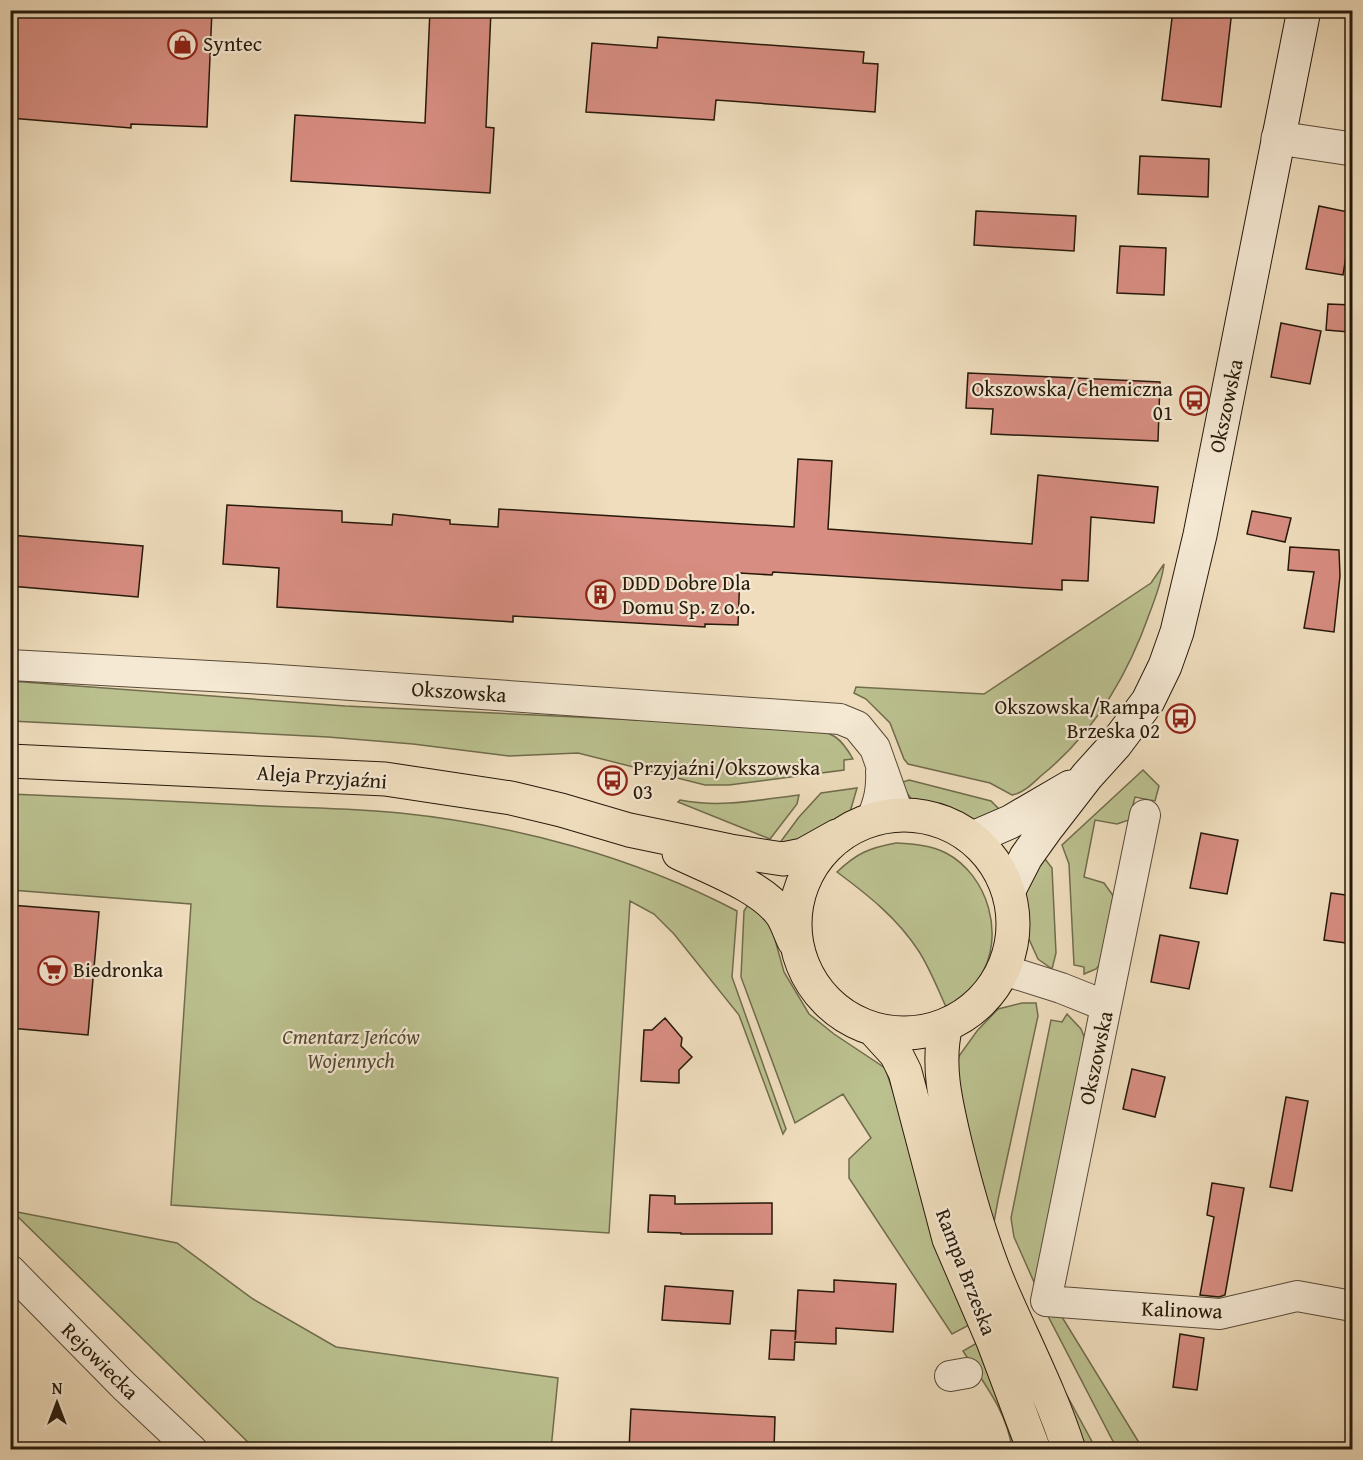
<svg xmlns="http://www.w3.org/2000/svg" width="1363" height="1460" viewBox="0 0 1363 1460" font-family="'Gentium Book Plus',serif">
	<rect width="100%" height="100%" fill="#efddbd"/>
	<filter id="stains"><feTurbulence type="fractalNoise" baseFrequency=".00333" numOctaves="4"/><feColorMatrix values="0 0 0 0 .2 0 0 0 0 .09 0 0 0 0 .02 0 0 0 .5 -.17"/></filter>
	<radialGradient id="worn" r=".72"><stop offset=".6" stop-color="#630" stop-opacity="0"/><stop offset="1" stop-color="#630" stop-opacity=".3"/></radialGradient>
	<path fill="#bbc08f" stroke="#706c4c" stroke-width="1.5" d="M1164,564c-2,17 -8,32 -14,48 -22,63 -56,121 -108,163 -9,8 -18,18 -30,20l-22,-12 -82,-19 -4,-5 -14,-36 -24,-24 -12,-6 2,-6 128,7 167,-111z
		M10,681l335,25 463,22c25,5 32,8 45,31l-9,1v10l-115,15h-24l-127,-32 -69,3 -96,-12 -85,-7 -317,-16z
		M1143,770l16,16 -4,15 -20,-4 -6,23 -12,4 -22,-4 -11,57 20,6 10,14 -12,65 -6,7 -12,5v-7l-10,-2 -5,-101 -7,-19z
		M909,780l82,21 9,9 -25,11 -54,-16 -9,-5 -12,-17z
		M857,788l-7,24 -12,13 -62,23 23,-31 22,-24z
		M10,794c79,3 157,7 236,11 51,3 103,3 154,8 116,12 234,44 337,98l-5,66 54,152 -3,5 -44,-119 -65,-81 -20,-20 -24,-13 -21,332 -438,-28 20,-301 -180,-14z
		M799,795l-2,9 -27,35 -92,-37 2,-2c41,8 78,0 119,-5z
		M896,843c17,1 35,2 50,10 42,22 60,83 34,124 -9,14 -20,23 -33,32 -9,-19 -17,-41 -29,-59 -21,-32 -50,-55 -81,-78 20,-19 32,-24 59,-29z
		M1042,855l10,13 4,85 -4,16 -14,-10 -10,-22 -3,-44z
		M751,900l18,18 15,54 25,42 25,20 51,34 88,255 -21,11 -103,-156v-19l22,-21 -28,-44 -48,29 -54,-146 3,-66z
		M1022,1003h14l2,13 -40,184 -4,22 3,23 -43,-163 5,-26 18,-25 21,-22z
		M1067,1014l14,15 4,10 -47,252 -24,-54 -3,-19 40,-198 11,2z
		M12,1211l165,32 76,56 83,48 222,31 -7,71h-296z
		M1048,1316l14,1 81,132h-26z
		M982,1340l45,109h-15c-5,-38 -29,-67 -49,-98z
		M1057,1377l39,72h-17z"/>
	<path fill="#d78d81" stroke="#26190a" stroke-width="1.5" d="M10,10h202l-5,117 -76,-3v4l-121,-10z
		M430,10h61l-5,117 8,1 -4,65 -199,-12 4,-66 130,8z
		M1173,10h59l-11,97 -59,-7z
		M658,37l206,15 -1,11 15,1 -3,48 -159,-12 -2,20 -128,-8 6,-69 65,5z
		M1140,156l69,3 -1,38 -70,-3z
		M1319,206l34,7v32l-5,-1 -5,31 -37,-6z
		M976,211l100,5 -2,35 -100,-6z
		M1120,246l46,2 -2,47 -47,-2z
		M1328,304l24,1 -3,27 -23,-2z
		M1281,323l40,8 -11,53 -39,-7z
		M968,373l192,9 -2,59 -167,-7 2,-25 -27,-1z
		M798,459l34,2 -4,68 204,15 6,-69 120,12 -4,36 -63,-6 -3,64 -26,-1v10l-289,-18 -1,3 -32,-2 -2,52 -33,-1v3l-192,-11v6l-236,-15 2,-39 -56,-4 4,-59 115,6v11l50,3 1,-11 57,6v4l48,3 1,-18 295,18z
		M1252,511l39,7 -6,24 -38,-8z
		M10,535l133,11 -5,51 -128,-11z
		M1290,547l49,3 1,26 -6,56 -30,-4 10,-56 -26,-2z
		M1201,833l37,7 -11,54 -37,-6z
		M1331,893l22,3v48l-29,-4z
		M10,905l89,7 -11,123 -78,-7z
		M1160,935l39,7 -10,47 -38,-7z
		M665,1018l17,20 -1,8 11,11 -13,13v13l-38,-2 3,-51h8z
		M1132,1069l33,8 -10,40 -32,-8z
		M1286,1097l22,4 -16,90 -22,-4z
		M1212,1183l32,5 -19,107 -6,2 -19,-2 14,-78 -7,-2z
		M650,1195l25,1v8l97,-1v31h-91v-1l-33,-1z
		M834,1280l62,4 -3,48 -57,-4v16l-41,-2 -1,18 -25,-1 2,-29 25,1 -1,9 3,-50 36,2z
		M665,1286l68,5 -3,33 -68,-4z
		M1180,1334l24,4 -7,52 -24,-3z
		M631,1409l144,8 -1,32h-145z"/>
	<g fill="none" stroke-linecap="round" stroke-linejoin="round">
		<defs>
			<path id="minor" d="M10,665l254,14 576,40 17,7 18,22 23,65
				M1145,815l-99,486 174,13 77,-18 55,10
				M872,818c7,-16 10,-29 9,-47
				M1004,970l57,18 45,18
				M10,1270l114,116 68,64
				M950,1376l17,-3"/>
			<path id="tertiary" d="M1278,138l74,11"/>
			<path id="secondary" d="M973,838l37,-16 60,-35
				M1009,890l17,-33 20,-28 41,-53 28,-31 33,-44 17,-35 12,-34 23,-97 104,-525"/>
			<path id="trunk" d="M10,761l375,18 126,19 50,12 68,20 101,21 53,8 20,-4 34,-19
				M795 924a109 109 0 1 1 218 0a109 109 0 1 1-218 0Z
				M679,853c31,15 84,34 103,62 5,8 8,18 12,26
				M946,1025c-10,39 0,79 9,117 12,49 25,97 45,144 23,54 51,107 69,164
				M875,1031l21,23 9,18 44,167 44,102 41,109"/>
		</defs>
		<use href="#minor" stroke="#584a37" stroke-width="32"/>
		<use href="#tertiary" stroke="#584a37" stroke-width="35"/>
		<use href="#secondary" stroke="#26190a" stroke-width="35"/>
		<use href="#trunk" stroke="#26190a" stroke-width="35"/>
		<use href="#minor" stroke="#f5e9d4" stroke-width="30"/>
		<use href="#tertiary" stroke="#f5e9d4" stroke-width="33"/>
		<use href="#secondary" stroke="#f5e9d4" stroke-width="33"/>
		<use href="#trunk" stroke="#efddbd" stroke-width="33"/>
	</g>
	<defs>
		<symbol id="shop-ring" viewBox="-11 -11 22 22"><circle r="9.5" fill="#f5e9d4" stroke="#8f2418" stroke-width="1.5"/><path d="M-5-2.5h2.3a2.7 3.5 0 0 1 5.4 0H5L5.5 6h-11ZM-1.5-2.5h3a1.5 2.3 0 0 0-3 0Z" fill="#8f2418"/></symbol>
		<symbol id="bus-ring" viewBox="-11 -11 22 22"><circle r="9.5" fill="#f5e9d4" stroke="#8f2418" stroke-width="1.5"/><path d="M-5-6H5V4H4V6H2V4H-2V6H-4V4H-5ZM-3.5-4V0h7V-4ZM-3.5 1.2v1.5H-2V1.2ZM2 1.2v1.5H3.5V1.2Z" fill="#8f2418"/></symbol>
		<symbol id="building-ring" viewBox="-11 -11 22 22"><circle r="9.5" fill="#f5e9d4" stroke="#8f2418" stroke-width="1.5"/><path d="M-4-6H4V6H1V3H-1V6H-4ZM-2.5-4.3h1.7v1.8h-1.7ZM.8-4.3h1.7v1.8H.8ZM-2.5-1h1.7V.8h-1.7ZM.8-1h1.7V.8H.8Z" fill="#8f2418"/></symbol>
		<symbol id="supermarket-ring" viewBox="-11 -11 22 22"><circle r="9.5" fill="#f5e9d4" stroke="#8f2418" stroke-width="1.5"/><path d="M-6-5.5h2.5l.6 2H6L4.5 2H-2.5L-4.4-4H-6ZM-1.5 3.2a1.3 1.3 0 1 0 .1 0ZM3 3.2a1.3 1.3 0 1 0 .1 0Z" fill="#8f2418"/></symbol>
	</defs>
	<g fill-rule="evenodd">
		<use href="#shop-ring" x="166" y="28" width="33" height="33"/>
		<use href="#bus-ring" x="1178" y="384" width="33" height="33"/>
		<use href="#building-ring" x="584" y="578" width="33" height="33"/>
		<use href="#bus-ring" x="1164" y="702" width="33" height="33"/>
		<use href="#bus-ring" x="596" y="764" width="33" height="33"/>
		<use href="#supermarket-ring" x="36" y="954" width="33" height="33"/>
	</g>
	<g text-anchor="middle" stroke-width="4.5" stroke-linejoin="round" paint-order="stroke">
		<g font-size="21" fill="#26190a" stroke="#f5e9d4" text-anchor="start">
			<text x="203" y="51">Syntec</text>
			<text x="1173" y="396" text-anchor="end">Okszowska/Chemiczna<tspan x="1173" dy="24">01</tspan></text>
			<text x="622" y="590">DDD Dobre Dla<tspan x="622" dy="24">Domu Sp. z o.o.</tspan></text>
			<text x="1160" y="714" text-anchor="end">Okszowska/Rampa<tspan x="1160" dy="24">Brzeska 02</tspan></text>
			<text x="633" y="775">Przyjaźni/Okszowska<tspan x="633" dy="24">03</tspan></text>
			<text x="73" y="977">Biedronka</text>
		</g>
		<g font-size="21" fill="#26190a" stroke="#f5e9d4">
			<text transform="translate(1226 406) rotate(-78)" y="7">Okszowska</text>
			<text transform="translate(459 692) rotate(4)" y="7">Okszowska</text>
			<text transform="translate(322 777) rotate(4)" y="7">Aleja Przyjaźni</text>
			<text transform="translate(1096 1058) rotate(-78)" y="7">Okszowska</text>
			<text transform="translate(966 1272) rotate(69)" y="7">Rampa Brzeska</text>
			<text transform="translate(1182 1310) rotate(2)" y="7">Kalinowa</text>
			<text transform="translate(100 1361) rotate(45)" y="7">Rejowiecka</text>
		</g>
		<g font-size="21" font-style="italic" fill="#534b32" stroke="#f5e9d4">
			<text x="351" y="1044">Cmentarz Jeńców<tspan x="351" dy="24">Wojennych</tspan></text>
		</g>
	</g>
	<rect width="1363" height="1460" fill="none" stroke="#efddbd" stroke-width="36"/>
	<rect x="12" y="12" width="1339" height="1436" fill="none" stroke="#26190a" stroke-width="3"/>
	<rect x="18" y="18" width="1327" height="1424" fill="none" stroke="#26190a" stroke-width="1.5"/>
	<g transform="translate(57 1403)" stroke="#f5e9d4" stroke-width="4.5" paint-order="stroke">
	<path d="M0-4.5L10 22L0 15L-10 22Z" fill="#26190a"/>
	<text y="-9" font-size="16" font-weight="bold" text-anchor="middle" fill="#26190a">N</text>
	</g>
	<rect width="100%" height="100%" filter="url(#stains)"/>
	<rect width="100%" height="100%" fill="url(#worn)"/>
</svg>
